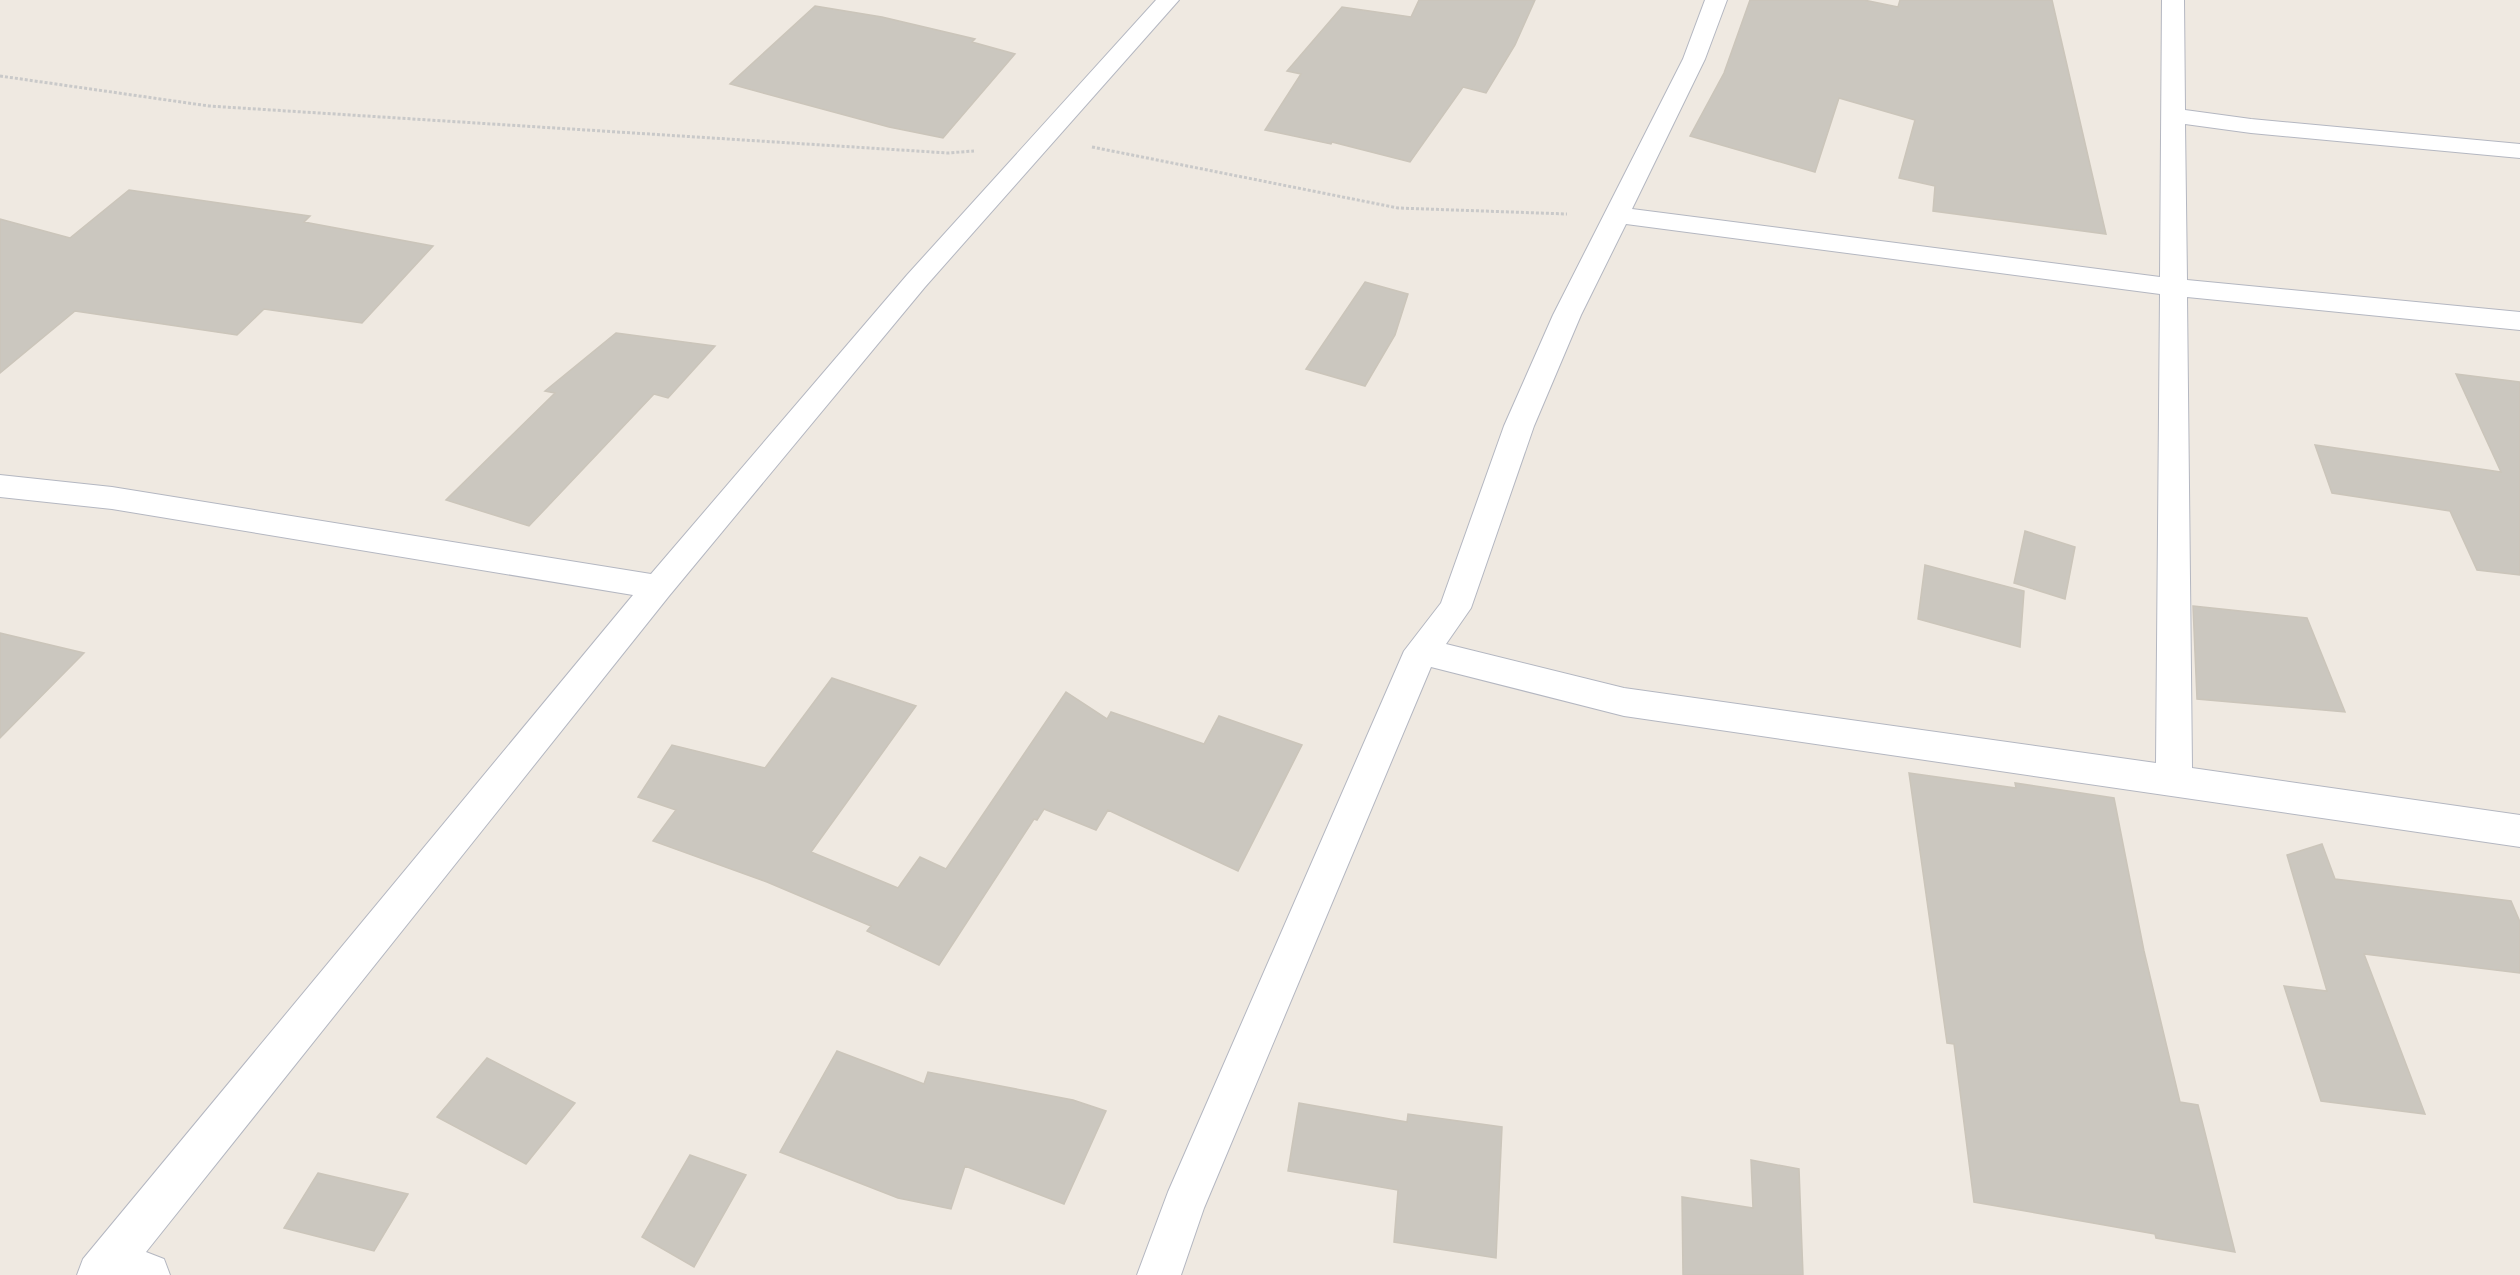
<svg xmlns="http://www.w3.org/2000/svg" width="2520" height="1275" viewBox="0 0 2520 1275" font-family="'Alegreya Sans',sans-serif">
	<rect width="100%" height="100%" fill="#efe9e1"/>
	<path fill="#cbc7bf" stroke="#cbc5ba" stroke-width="1.5" d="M1419,0h116l-20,45 -29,48 -23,-6 -53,75 -78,-20 -1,2 -66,-14 36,-56 -14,-3 55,-64 69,10z
		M1750,0h114l34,7 2,-7h152l54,234 -173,-23 2,-25 -36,-8 16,-58 -76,-22 -24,74 -125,-36 34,-63z
		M815,6l67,11 93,22 -3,3 43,12 -72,84 -54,-11 -159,-43z
		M129,190l181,26 -6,6 129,24 -71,77 -98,-14 -27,26 -162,-24 -75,62v-154l70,19z
		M1365,282l43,12 -13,41 -30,51 -59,-17z
		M616,333l99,13 -47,52 -14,-4 -125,132 -83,-26 109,-107 -10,-2z
		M2456,374l64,8v193l-43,-5 -27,-59 -118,-18 -17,-48 186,27z
		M2025,531l50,16 -10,52 -51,-16z
		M1925,565l99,26 -4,56 -102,-28z
		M2193,606l114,12 38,94 -148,-13z
		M0,633l84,20 -84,85z
		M832,678l84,28 -105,146 87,36 22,-31 26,12 120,-177 41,27 4,-7 93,32 15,-28 83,29 -64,126 -130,-61 -12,20 -52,-21 -7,11 -3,-1 -95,146 -72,-34 4,-5 -104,-44 -114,-41 23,-31 -38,-13 34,-52 93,23z
		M1909,773l107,15 -1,-5 99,15 30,153 36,151 18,3 37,147 -79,-14 -1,-4 -181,-32 -20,-158 -7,-1z
		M2322,844l13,35 176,22 9,21v51l-156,-19 61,160 -104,-13 -37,-115 43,5 -40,-136z
		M837,1051l87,33 4,-12 145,28 33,11 -42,93 -99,-38 -14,43 -53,-11 -118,-46z
		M487,1058l88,45 -49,61 -89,-47z
		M1299,1103l108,19 1,-8 94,13 -6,131 -102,-16 4,-52 -110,-19z
		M690,1155l56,20 -52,92 -52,-30z
		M1751,1160l48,9 4,106h-120l-1,-78 71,11z
		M318,1173l90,21 -34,57 -90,-23z"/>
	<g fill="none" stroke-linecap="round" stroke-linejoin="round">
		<defs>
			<path id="minor" d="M1156,0h23l-254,287 -256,309 -523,656 18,7 6,16h-93l6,-16 550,-664 -521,-86 -112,-12v-22l112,12 539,87 256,-299z
				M1705,0h22l-22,59 -73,150 528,68 2,-277h22l1,110 66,9 269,25v14l-269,-25 -66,-9 2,156 333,32v18l-333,-33 5,471 328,47v32l-896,-131 -193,-49 -227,541 -23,67h-44l31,-83 236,-541 37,-48 63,-177 49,-111 130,-256zM1626,224l534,70 -4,469 -532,-75 -178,-44 25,-36 63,-182 47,-111z"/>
		</defs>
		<use href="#minor" stroke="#b4b7c1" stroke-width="2"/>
		<path stroke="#c9c9c9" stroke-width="3" stroke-dasharray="3 2" stroke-linecap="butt" d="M0,76l209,30 739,47 26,-2
			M1092,147l306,61 169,6"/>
		<use href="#minor" fill="#fff" fill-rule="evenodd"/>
	</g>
</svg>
